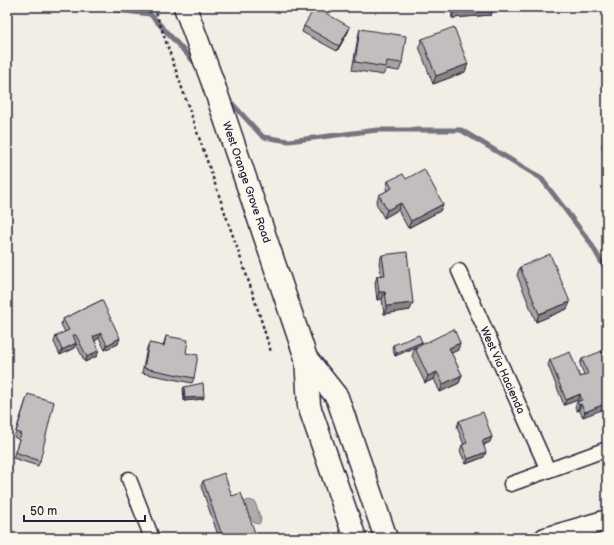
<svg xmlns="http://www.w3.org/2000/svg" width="614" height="545" viewBox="0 0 614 545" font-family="'Balsamiq Sans',sans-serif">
	<rect width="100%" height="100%" fill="#f2eee5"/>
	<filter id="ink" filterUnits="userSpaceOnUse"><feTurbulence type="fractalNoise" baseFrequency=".025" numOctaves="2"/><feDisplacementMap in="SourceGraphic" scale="8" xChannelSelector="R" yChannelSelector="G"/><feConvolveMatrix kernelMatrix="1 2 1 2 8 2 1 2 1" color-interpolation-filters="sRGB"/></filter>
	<g filter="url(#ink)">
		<path fill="#aeabad" stroke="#76747f" d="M249,500l6,2 6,18 -2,4 -5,-1 -5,-8 -5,-4v-9z"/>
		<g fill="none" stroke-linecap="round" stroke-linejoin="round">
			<path stroke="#76747f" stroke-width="5" d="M89,7l61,7 47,51
				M227,98l36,39 26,4 88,-11h84l80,48 49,64 17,30"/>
			<defs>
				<path id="street" d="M459,271l89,199
					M129,479l23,59
					M511,484l96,-35"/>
				<path id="secondary" d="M545,538l62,-18"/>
				<path id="primary" d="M185,7l28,76 93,275 3,48 46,132
					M306,358l31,39 49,141"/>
			</defs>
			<use href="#street" stroke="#22223b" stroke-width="17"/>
			<use href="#secondary" stroke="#22223b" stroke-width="23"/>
			<use href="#primary" stroke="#22223b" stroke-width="25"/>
			<path stroke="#22223b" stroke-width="2.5" stroke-dasharray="3 3" stroke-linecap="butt" d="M154,7l99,287 18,58"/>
			<use href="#street" stroke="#fbf7ec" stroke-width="14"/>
			<use href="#secondary" stroke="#fbf7ec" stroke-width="20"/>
			<use href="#primary" stroke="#fbf7ec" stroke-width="22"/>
		</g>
		<path fill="#a7a3a3" stroke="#22223b" d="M451,7h43l-3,8 -39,3z
			M304,26l44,6 -11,19 -35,-19z
			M360,29l42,34 -3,8 -13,-2 -3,6 -31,-5 6,-33z
			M422,39l43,33 -32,12 -14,-37z
			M607,139v29l-5,-22 1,-6z
			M388,181l55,23 -3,7 -32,17 -10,-18 -14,8 -8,-15 3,-8 8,-4 -1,-2z
			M382,255l28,55 -26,4 -2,-15 -5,1 -2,-17 2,-7 4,-1 -2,-13z
			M520,267l50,35 -3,7 -31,13 -19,-47z
			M102,300l16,44 -13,6 -6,-12 -4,3 2,15 -12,6 -9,-18 -2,4 -14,7 -6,-13 2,-6 9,-4 -4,-8 2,-5z
			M166,336l20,17 8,25 -2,5 -50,-10 5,-25 2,-5 14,3z
			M422,342v3l36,5 -7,3 11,22 -3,8 -19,9 -6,-13 -9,4 -13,-27 3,-8 1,-1 -21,9 -3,-8 1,-3z
			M582,359l25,3 -24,55 -4,-7 -2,1 -2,-4 2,-5h1v-2l-14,5 -16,-40 2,-5 30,17 4,-2 -4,-11z
			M184,387l20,10 -1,2 -19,2 -1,-12z
			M26,400l14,61 -2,5 -25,-8 6,-18 -5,-3z
			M459,421l31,21 -6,3v12l-18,7 -6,-13 2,-6h2l-7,-18z
			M203,481l29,15 21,42h-34l-18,-52z"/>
		<path fill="#888585" stroke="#22223b" d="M494,7l-3,8 -39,3 2,-7z
			M350,27l-2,5 -11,19 2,-5z
			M468,64l-3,8 -32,12 3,-8z
			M401,203l-3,7 -14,8 3,-8z
			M443,204l-3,7 -32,17 3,-7z
			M379,292h6l-3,7 -5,1z
			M570,302l-3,7 -31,13 3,-8z
			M413,303l-3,7 -26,4 3,-8z
			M101,333l-2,5 -8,5 2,-6z
			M120,338l-2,6 -13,6 2,-5z
			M422,342l-1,3 -26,11 1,-3z
			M76,343l-2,5 -14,7 2,-5z
			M460,343l-2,7 -12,6 3,-8z
			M99,350l-2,6 -12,6 2,-5z
			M437,372l-3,7 -9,4 3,-7z
			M462,375l-3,8 -19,9 3,-8z
			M580,394l-2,6 -14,5 2,-5z
			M204,397l-1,2 -19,2 1,-3z
			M607,403v5l-24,9 2,-5z
			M581,404l-2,6 -2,1 2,-6z
			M492,437l-2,5 -10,4 2,-5z
			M486,452l-2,5 -18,7 2,-5z
			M255,533l-3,5h-13z"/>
		<path fill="#c2bebe" stroke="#22223b" d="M315,7l35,20 -11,19 -35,-20z
			M454,7h40l-40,4z
			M454,27l14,37 -32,12 -14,-37z
			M360,29l46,7 -4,27 -15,-2 -1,6 -31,-5z
			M607,139v15l-4,-14z
			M424,169l19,35 -32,17 -10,-18 -14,7 -8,-15 13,-7 -4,-7 15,-7 3,5z
			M407,252l6,51 -26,3 -2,-14h-6l-2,-16 8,-1 -3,-20z
			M550,254l20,48 -31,12 -19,-47z
			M102,300l18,38 -13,7 -6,-12 -8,4 6,13 -12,7 -11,-22h-3l3,8 -14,7 -6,-14 13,-6 -6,-11z
			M454,329l6,14 -11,5 13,27 -19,9 -6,-12 -9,4 -13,-28z
			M419,335l3,7 -26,11 -3,-8z
			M166,336l22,4 -2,13 12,2 -4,23 -50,-10 5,-25 15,3z
			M602,351l5,11v41l-22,9 -4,-8 -2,1 -2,-3 5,-2 -2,-6 -14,6 -16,-40 20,-8 10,25 8,-3 -6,-15z
			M203,383l1,14 -19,1 -1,-11z
			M28,394l26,8 -14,59 -25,-9 6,-18 -5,-2z
			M483,412l9,25 -10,4 4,11 -18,7 -6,-14 5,-2 -8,-22z
			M224,473l8,23 9,-3 14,40 -16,5h-16l-20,-57z
			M65,534l1,4h-15z"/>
	</g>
	<g text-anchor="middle" stroke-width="4" stroke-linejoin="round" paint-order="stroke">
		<g font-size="11" fill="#22223b" stroke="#fbf7ec">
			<text transform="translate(247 182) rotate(71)" y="4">West Orange Grove Road</text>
			<text transform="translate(503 370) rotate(66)" y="4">West Via Hacienda</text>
		</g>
	</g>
	<rect width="614" height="545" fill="none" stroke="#fbf7ec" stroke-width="24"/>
	<rect x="12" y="12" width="590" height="521" fill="none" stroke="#22223b" stroke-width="1.5" filter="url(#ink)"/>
	<path d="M24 515v6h121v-6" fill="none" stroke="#22223b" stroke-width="2"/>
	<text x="30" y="515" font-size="12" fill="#22223b" stroke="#fbf7ec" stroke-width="3" paint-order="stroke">50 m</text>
</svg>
